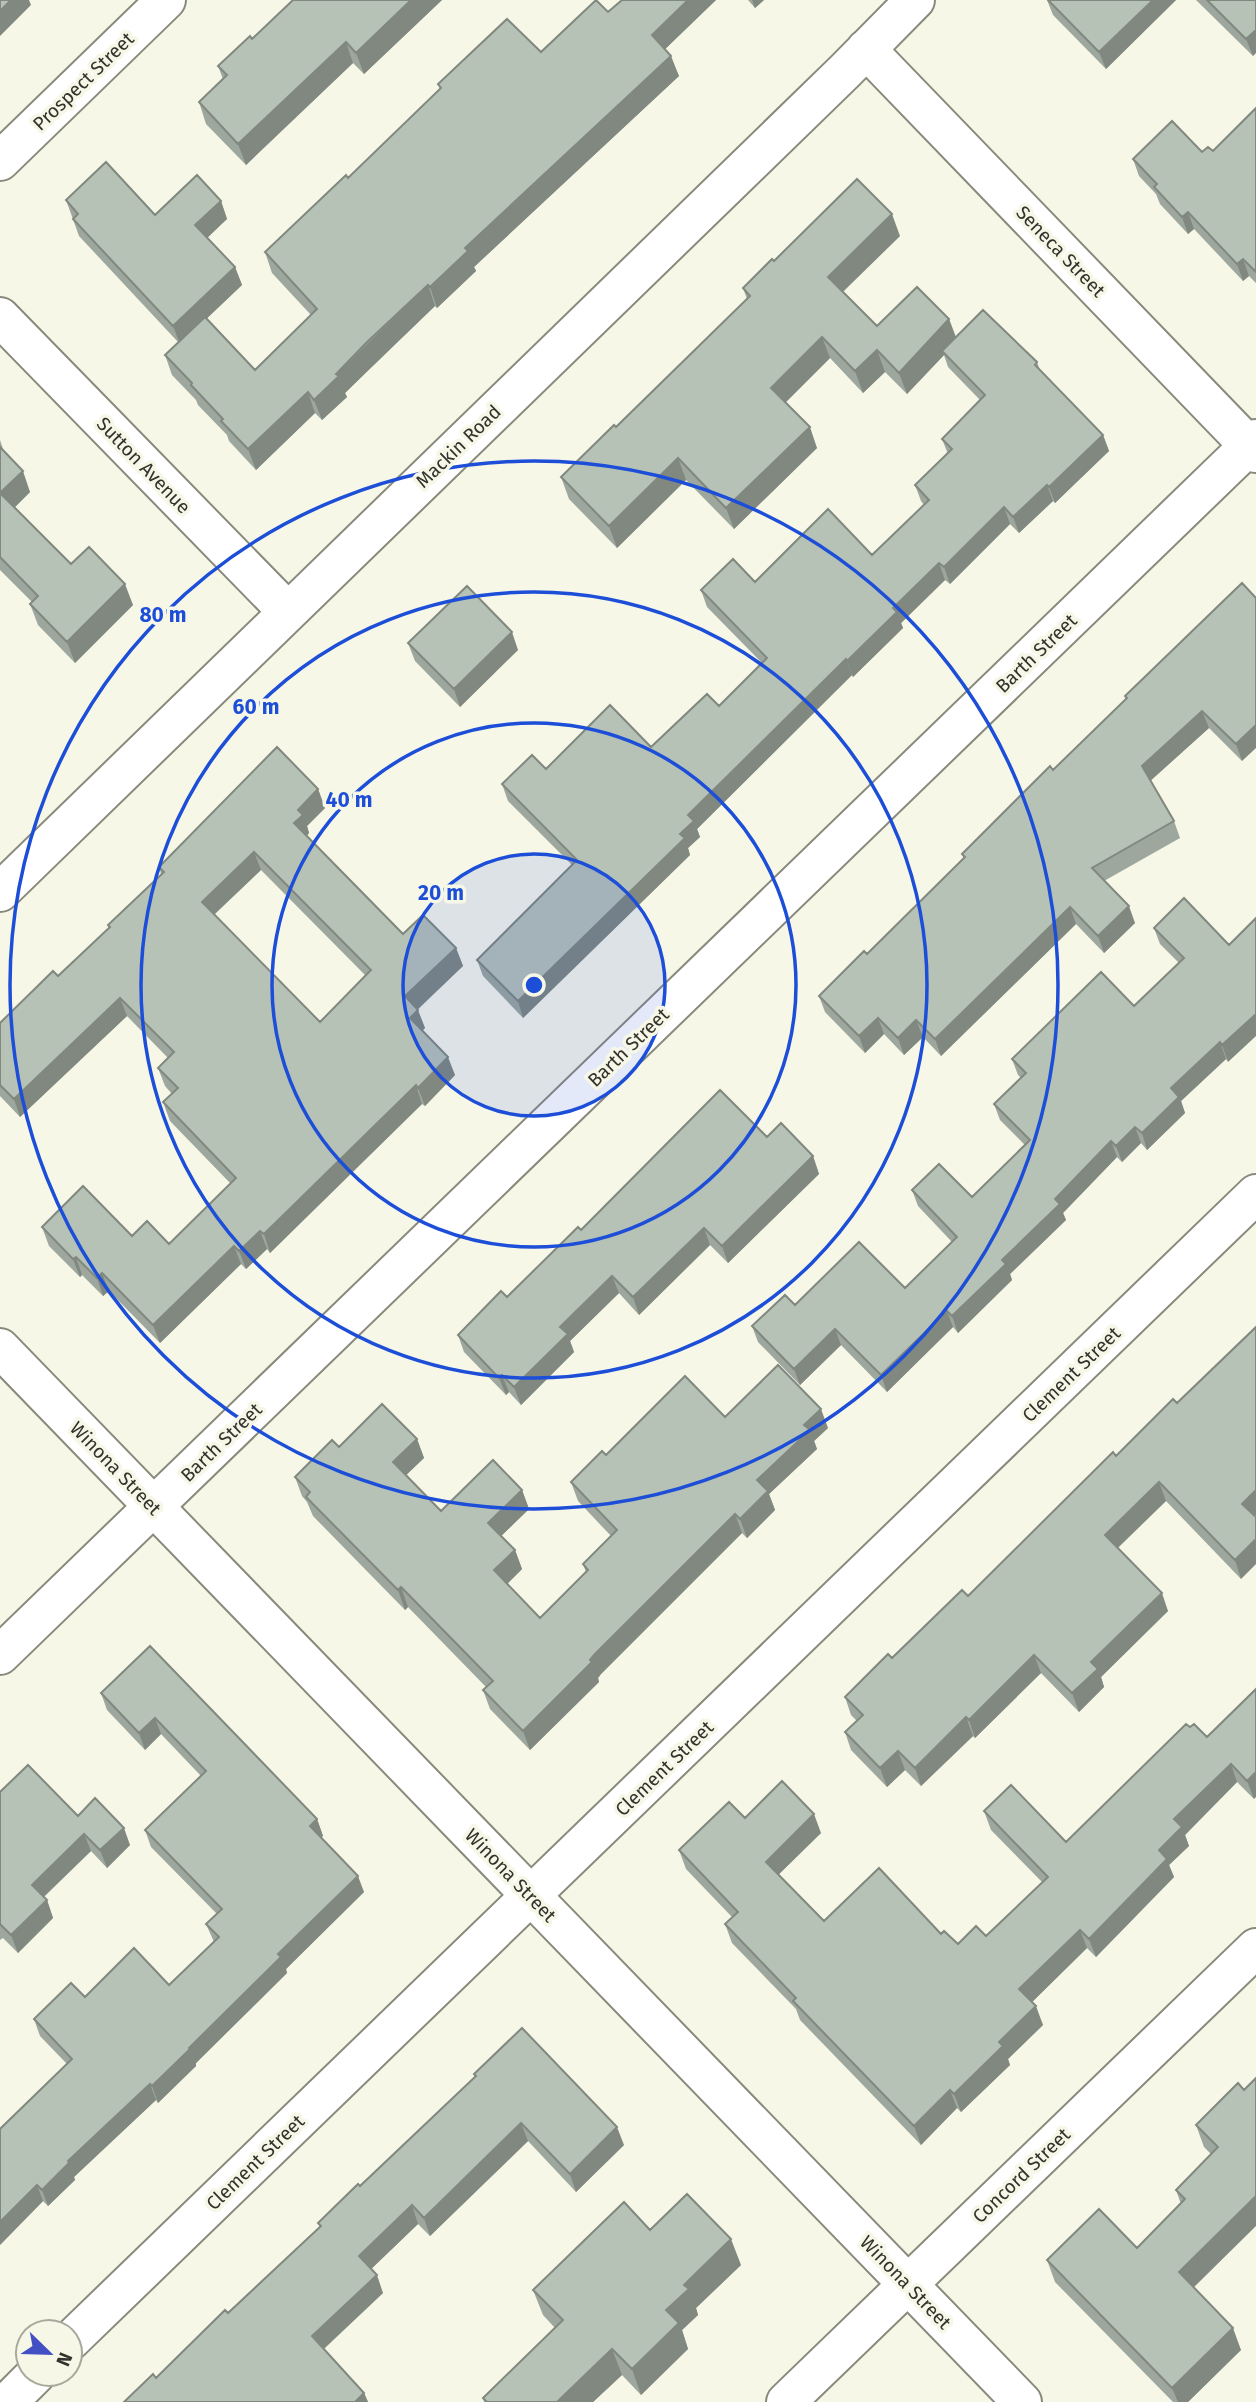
<svg xmlns="http://www.w3.org/2000/svg" width="1256" height="2402" viewBox="0 0 1256 2402" font-family="'Fira Sans',sans-serif">
	<rect width="100%" height="100%" fill="#f6f7e7"/>
	<g fill="none" stroke-linecap="round" stroke-linejoin="round">
		<defs>
			<path id="minor" d="M866,49l390,404
				M0,161l166,-161
				M0,317l288,295
				M0,892l845,-821 70,-71
				M0,1348l1022,1054
				M0,1655l1256,-1216
				M70,2341l1186,-1147
				M8,2402l28,-28
				M786,2402l470,-454"/>
		</defs>
		<use href="#minor" stroke="#898a7c" stroke-width="42"/>
		<use href="#minor" stroke="#fff" stroke-width="38"/>
	</g>
	<path fill="#9da79d" fill-rule="evenodd" d="M293,0h149l-78,74 -11,-11 -107,102 -40,-41 -7,-22 24,-23 -5,-13 34,-27z
		M622,0h94l-51,49 14,27 -205,191 2,4 -39,37 -2,-2 -61,58 -29,29 2,4 -25,23 -7,-7 -59,57 -27,-29 -2,-6 -29,-30 -2,-5 -24,-25 -7,-20 13,-13 -99,-106 -13,-36 89,15 66,-14 6,18 -20,18 28,30 7,18 -36,34 49,51 56,-55 -39,-42 -7,-21 83,-74 92,-89 -2,-5 103,-32 67,-40z
		M748,0h16l-9,8z
		M1047,0h129l-70,69 -53,-54z
		M1196,0h60l-3,56z
		M1256,108v175l-7,-7 -6,5 -49,-52 -6,5 -28,-30 -4,-10 -17,-18 -6,-17 80,-8z
		M900,236l-57,56 34,34 72,-7 7,18 81,25 3,8 63,65 6,16 -54,52 -2,-2 -34,32 -9,-9 -60,60 -5,-4 -44,43 2,5 -50,49 -1,-2 -155,154 3,8 -12,11 2,7 -167,163 -40,-42 -6,-16 95,-95 -64,-64 -6,-17 44,-15 105,-22 68,-41 43,-43 -55,-56 -6,-17 54,-8 117,-27 52,-50 -3,-4 -6,-16 33,-31 -6,-15 38,-39 -32,-33 -4,-12 -37,39 -22,-22 -22,21 -33,-35 -44,44 31,46 -83,81 -48,-49 -69,68 -48,-49 -8,-22 55,-50 131,-128 -4,-11 31,-27z
		M0,440l4,12 26,40 -15,15 56,57 62,41 -58,58 -37,-38 -8,-21 2,-2 -32,-32z
		M1242,583v178l-33,-33 -59,53 24,40 6,17 -76,43 31,42 -31,30 -28,-29 -135,132 -18,-19 -19,18 -20,-21 -19,19 -40,-41 -6,-16 48,-42 97,-95 -2,-5 91,-84 73,-71 -1,-3z
		M408,643l110,7 -58,57 -45,-46z
		M318,789l7,19 -18,18 2,7 -2,3 96,98 53,14 7,18 -46,43 8,19 -3,3 33,44 -30,31 -3,-2 -152,149 -3,-4 -21,20 -5,-5 -81,79 -51,-52 -6,5 -21,-21 -2,2 -31,-31 -7,-19 90,9 37,8 62,-60 -61,-63 -7,-19 9,-8 -7,-8 -7,-18 10,-10 -41,-42 -107,101 -20,-21v-73l58,-47 51,-48 -1,-3 53,-51 -2,-7zM261,870l104,105 -45,47 -106,-107z
		M1184,898l44,164 -2,-3 -45,42 4,12 -38,37 -6,-7 -19,19 -5,-5 -54,56 3,7 -56,54 2,6 -54,53 -5,-6 -66,65 -46,-47 -41,40 -42,-43 -6,-16 43,-21 110,-17 47,-46 -34,-36 -6,-16 60,7 53,-52 -25,-25 -6,-16 27,-26 -3,-3 -6,-16 122,-53 45,-43 -19,-19 -6,-16z
		M767,1137l46,19 6,18 -91,89 -18,-18 -71,70 -20,-22 -49,48 4,11 -53,53 -12,-13 -3,3 -42,-43 -6,-17 49,-38 74,-67z
		M725,1417l103,11 -14,13 3,8 -48,45 6,16 -28,28 -5,-5 -141,141 -3,4 1,4 -69,68 -40,-41 -7,-19 3,-3 -78,-80 -3,3 -92,-94 -6,-14 -5,-6 -7,-19 44,-30 78,-8 7,19 -18,17 35,36 81,-21 7,19 -28,27 14,14 7,19 -15,15 33,34 46,-46 -3,-8 28,-28 -33,-35 -7,-19 35,-27z
		M1116,1456l139,60 -14,63 -75,-78 -48,47 50,63 -67,66 3,10 -25,25 -38,-39 -66,65 -2,-2 -52,50 -16,-16 -18,17 -36,-37 -6,-18 12,-11 -6,-6 -6,-18 123,-101z
		M150,1646l167,173 6,17 -2,1 43,55 -78,77 1,4 -91,90v3l-38,37 -2,-3 -82,77 1,3 -27,26 -5,-5 -43,44 67,-181 -27,-28 -6,-17 51,-22 84,-12 45,-43 -8,-18 11,-10 -66,-67 -6,-17 56,-54 -40,-42 -16,16 -38,-40 -6,-17z
		M1256,1689l-2,110 -17,-17 -52,53 4,11 -20,19 5,12 -78,80 -9,-9 -55,54 11,23 -35,34 2,6 -49,47 -4,-4 -36,37 -121,-125 -4,-11 -64,-66 -7,-19 7,-7 -46,-48 -7,-19 66,-32 76,15 -43,42 46,46 117,13 17,10 28,-8 56,-54 -51,-52 -7,-19 82,31 124,-115 17,10z
		M0,1792l78,24 52,29 -23,23 -16,-17 -47,46 3,3 6,18 -35,35 -15,-15 -3,2z
		M474,2074l150,71 -48,47 -48,-51 -98,95 -12,-12 -47,45 12,24 -59,56 40,44 4,9h-244l32,-24 72,-65 92,-86 -2,-4 42,-37 115,-109z
		M1238,2083l-44,204 47,63 -53,52h-15l-118,-120 -8,-22 90,-12 44,-44 -5,-14 35,-36 -7,-7 -8,-22z
		M650,2230l91,35 -45,43 2,7 -16,15 6,19 -47,46 -19,-20 -29,27h-109l-1,-4 72,-70 -12,-13 -10,-25z"/>
	<path fill="#80887f" d="M11,0h18l2,5 -31,31v-25z
		M411,0h31l-78,74 -8,-21z
		M688,0h28l-57,55 -7,-20z
		M752,0h12l-9,8z
		M1153,0h23l-70,69 -7,-17z
		M1256,30v23l-3,3 -7,-17z
		M346,42l7,21 -107,102 -8,-21z
		M671,56l8,20 -205,191 2,4 -39,37 -7,-21 35,-39z
		M221,201l6,18 -25,24 -7,-18z
		M1188,212l6,17 -6,5 -6,-17z
		M892,214l8,22 -64,62 -8,-21z
		M1243,259l6,17 -6,5 -6,-17z
		M235,267l7,18 -62,59 -7,-18z
		M428,285l7,21 -90,87 2,4 -25,23 -8,-20 22,-26z
		M949,319l8,22 -15,10 2,4 -37,39 -8,-21z
		M822,337l8,21 -51,51 -8,-21z
		M877,350l8,22 -22,21 -8,-22z
		M308,392l7,21 -59,57 -8,-21z
		M810,427l7,21 -83,81 -8,-21z
		M1103,435l6,16 -54,52 -6,-16z
		M678,458l8,22 -69,68 -8,-22z
		M23,471l7,21 -22,22 -8,-21z
		M1047,485l6,16 -34,32 -6,-16z
		M1004,507l6,17 -60,60 -6,-17z
		M939,563l6,17 -44,43 2,5 -50,49 -6,-16 46,-53z
		M125,584l8,21 -58,58 -8,-21z
		M512,632l6,18 -58,57 -6,-18z
		M846,659l6,16 -155,154 3,8 -12,11 2,7 -167,163 -5,-17 162,-167 8,-19z
		M1202,711l7,17 -61,55 -6,-17z
		M1256,725v23l-14,13 -6,-17z
		M318,789l7,19 -18,18 2,7 -8,8 -7,-18 4,-13z
		M254,852l7,18 -53,50 -6,-18z
		M1129,906l6,17 -31,30 -6,-17z
		M1070,907l6,17 -135,132 -6,-17z
		M456,948l7,18 -51,49 -7,-19z
		M120,998l7,18 -107,101 -6,-18z
		M418,1010l7,18 -8,8 -7,-18z
		M1256,1014v22l-28,26 -6,-17z
		M878,1018l6,16 -19,19 -6,-17z
		M916,1020l7,17 -19,18 -6,-17z
		M1220,1042l6,17 -45,42 4,12 -38,37 -5,-17 29,-45z
		M448,1057l7,18 -30,31 -7,-18z
		M416,1085l6,19 -152,149 -6,-19z
		M1135,1127l6,16 -19,19 -6,-16z
		M1111,1141l6,16 -54,56 3,7 -56,54 2,6 -54,53 -6,-17 103,-117z
		M813,1156l6,18 -91,89 -6,-17z
		M704,1228l6,17 -71,70 -6,-18z
		M260,1231l7,18 -21,20 -7,-18z
		M234,1246l7,18 -81,79 -7,-18z
		M76,1257l6,18 -2,2 -7,-18z
		M102,1273l7,18 -6,5 -6,-18z
		M612,1276l7,17 -49,48 4,11 -53,53 -7,-18 46,-60z
		M947,1311l6,16 -66,65 -6,-17z
		M835,1329l6,16 -41,40 -6,-16z
		M502,1375l7,17 -3,3 -7,-17z
		M821,1409l7,19 -14,13 3,8 -48,45 6,16 -28,28 -7,-19 17,-39 47,-55z
		M417,1439l7,19 -24,23 -7,-19z
		M1159,1482l7,19 -54,52 -7,-18z
		M522,1490l7,19 -34,33 -7,-19z
		M1256,1490v25l-7,7 -7,-18z
		M735,1514l7,19 -141,141 -3,4 1,4 -69,68 -7,-19 71,-76z
		M1256,1539v25l-15,15 -6,-19z
		M515,1550l7,19 -21,21 -7,-20z
		M401,1587l7,20 -3,3 -7,-20z
		M1162,1593l6,18 -67,66 3,10 -25,25 -7,-19 19,-31z
		M1034,1655l7,18 -66,65 -6,-18z
		M966,1717l7,19 -52,50 -6,-18z
		M155,1718l6,16 -16,16 -6,-17z
		M898,1751l7,19 -18,17 -7,-19z
		M1231,1764l6,18 -52,53 4,11 -20,19 5,12 -78,80 -7,-18 70,-89 15,-31z
		M1256,1772v25l-2,2 -7,-18z
		M814,1814l7,19 -48,47 -7,-18z
		M317,1819l6,17 -7,6 -6,-16z
		M124,1828l6,17 -23,23 -7,-18z
		M84,1834l7,17 -53,51 -6,-17z
		M358,1876l6,16 -78,77 1,4 -91,90v3l-38,37 -6,-17 126,-132z
		M47,1900l6,18 -35,35 -7,-18z
		M1080,1930l7,18 -61,60 -7,-19z
		M1036,2006l7,19 -35,34 2,6 -49,47 -7,-18 45,-52z
		M150,2084l6,16 -82,77 1,3 -27,26 -6,-16 26,-29z
		M950,2090l7,18 -36,37 -7,-19z
		M521,2123l7,18 -98,95 -6,-18z
		M617,2127l7,18 -48,47 -6,-18z
		M37,2185l6,16 -43,44v-23z
		M1256,2196v30l-69,68 -8,-22z
		M412,2205l6,19 -52,50 -7,-18z
		M731,2239l10,26 -45,43 2,7 -16,15 6,19 -47,46 -9,-26 34,-59 18,-25z
		M377,2275l6,18 -65,61 -6,-18z
		M1233,2328l8,22 -53,52h-10l-6,-14z
		M612,2349l10,26 -29,27h-36z
		M364,2393l4,9h-13z"/>
	<path fill="#b7c2b6" stroke="#80887f" stroke-width="2" fill-rule="evenodd" d="M0,0h11l-11,11z
		M293,0h118l-55,53 -10,-11 -108,102 -39,-42 28,-27 -9,-9 32,-30 2,3z
		M596,0l12,12 14,-12h66l-36,35 19,21 -206,192 3,3 -38,36 -2,-2 -62,58 -30,31 3,2 -25,24 -6,-8 -60,57 -27,-28 2,-2 -32,-34 1,-2 -27,-28 40,-38 50,53 62,-61 -52,-57 81,-77 2,3 93,-90 -3,-4 69,-65 34,33z
		M1048,0h105l-54,52z
		M1207,0h49v30l-10,9z
		M1256,108v164l-13,-13 -6,5 -49,-52 -6,5 -28,-30 3,-3 -24,-25 39,-38 30,31 6,-5 5,4z
		M106,162l49,53 42,-40 24,26 -26,24 40,42 -62,59 -100,-107 5,-5 -12,-14z
		M857,179l35,35 -64,63 49,49 40,-39 32,32 -50,54 -22,-23 -22,21 -33,-34 -51,51 39,39 -84,81 -48,-50 -69,68 -48,-49 53,-52 2,2 134,-131 -7,-8 29,-29 2,2z
		M983,310l54,52 -2,3 68,70 -54,52 -2,-2 -34,32 -9,-10 -60,60 -5,-4 -46,45 4,4 -50,49 -1,-2 -158,156 6,6 -14,13 5,4 -167,163 -41,-41 100,-100 -75,-76 30,-29 14,14 64,-64 41,42 56,-53 12,12 48,-48 -66,-68 32,-31 22,23 73,-73 44,46 57,-55 -14,-15 37,-36 -10,-10 43,-44 -43,-44z
		M0,447l23,24 -23,22 71,71 18,-17 36,37 -58,58 -37,-38 8,-8 -38,-39z
		M1242,583l14,15v127l-20,19 -34,-33 -60,55 32,55 -82,47 37,38 -31,30 -28,-29 -135,132 -19,-19 -18,18 -20,-20 -19,18 -40,-40 45,-45 3,3 98,-97 -3,-3 88,-88 3,4 74,-72 -2,-2z
		M467,586l45,46 -58,57 -46,-46z
		M277,747l41,42 -20,21 5,5 -9,8 109,111 20,-19 33,33 -51,48 13,14 -8,8 38,39 -30,31 -2,-3 -152,149 -4,-3 -21,20 -5,-5 -81,79 -51,-52 -5,5 -21,-21 -3,2 -31,-32 41,-41 49,50 15,-15 22,23 67,-66 -73,-76 15,-14 -20,-20 16,-16 -54,-54 -106,101 -14,-14v-62l53,-52 5,5 52,-49 -2,-2 56,-53 -5,-5zM254,852l117,118 -51,52 -118,-120z
		M1184,898l45,47 27,-27v96l-34,31 -2,-3 -49,46 8,9 -37,36 -7,-6 -19,19 -5,-5 -56,58 5,5 -58,56 4,4 -54,52 -5,-5 -66,64 -46,-46 -41,40 -42,-43 33,-31 10,10 64,-63 46,46 52,-51 -45,-47 27,-26 33,33 58,-57 -36,-36 32,-31 -14,-14 89,-87 33,34 50,-48 -30,-30z
		M720,1090l47,47 14,-14 32,33 -91,90 -18,-18 -71,69 -21,-21 -52,51 8,7 -54,53 -12,-12 -3,3 -41,-43 43,-44 6,6 71,-70 3,3z
		M1256,1327v163l-14,14 14,13v22l-21,21 -76,-78 -54,53 57,58 -71,69 7,7 -26,24 -38,-38 -65,65 -3,-3 -51,51 -17,-17 -18,17 -35,-36 18,-17 -18,-18 43,-43 4,4 70,-68 6,6 145,-144 3,4 57,-57 4,4z
		M778,1365l43,44 -17,16 6,5 -53,50 11,11 -28,28 -5,-5 -141,141 -4,5 2,2 -69,69 -40,-41 10,-9 -92,-94 -3,3 -92,-93 4,-5 -15,-15 37,-37 7,7 43,-43 35,35 -24,23 48,49 52,-51 29,30 -34,33 27,27 -21,20 46,48 48,-48 -5,-6 34,-34 -46,-48 31,-31 4,4 79,-79 40,41z
		M150,1646l167,173 -7,7 48,50 -80,78 3,3 -92,91 1,1 -38,37 -2,-2 -82,77 1,2 -27,27 -5,-5 -37,37v-93l72,-70 -38,-40 37,-36 14,14 49,-49 35,37 50,-48 -13,-13 16,-15 -77,-79 61,-59 -51,-53 -16,15 -38,-40z
		M1256,1689v83l-9,9 -16,-17 -57,55 8,8 -23,23 8,9 -78,80 -9,-9 -61,59 17,17 -37,36 4,4 -49,48 -4,-4 -36,36 -121,-125 3,-3 -71,-74 13,-12 -59,-62 50,-48 16,16 37,-37 32,33 -48,48 58,59 55,-53 62,66 3,-3 14,13 18,-18 10,10 62,-59 -64,-66 27,-26 55,57 120,-118 4,3 4,-3 13,13z
		M28,1765l50,51 17,-18 29,30 -24,22 -16,-16 -52,51 15,15 -36,35 -11,-11v-132z
		M522,2028l95,99 -47,47 -49,-51 -97,95 -12,-13 -53,51 18,19 -65,61 52,57 -9,9h-231l29,-28 3,4 69,-68 3,3 93,-87 -3,-3 40,-39 2,2 116,-110 -2,-2z
		M1256,2078v118l-77,76 54,56 -61,60 -125,-128 52,-51 38,39 48,-49 -9,-9 42,-43 -22,-22 42,-42 6,7z
		M687,2194l44,45 -47,46 5,4 -23,21 13,13 -47,46 -20,-20 -55,53h-70l-4,-4 80,-78 -30,-30 91,-88 26,28z"/>
	<circle cx="534" cy="985" r="131" fill="#1d4ed8" fill-opacity=".12"/>
	<g fill="none" stroke="#1d4ed8" stroke-width="3.5">
		<circle cx="534" cy="985" r="131"/>
		<circle cx="534" cy="985" r="262"/>
		<circle cx="534" cy="985" r="393"/>
		<circle cx="534" cy="985" r="524"/>
	</g>
	<g text-anchor="middle" stroke-width="7" stroke-linejoin="round" paint-order="stroke">
		<g font-size="19" fill="#33332d" stroke="#f6f7e7">
			<text transform="translate(83 81) rotate(-44)" y="7">Prospect Street</text>
			<text transform="translate(1061 251) rotate(46)" y="7">Seneca Street</text>
			<text transform="translate(458 446) rotate(-44)" y="7">Mackin Road</text>
			<text transform="translate(144 465) rotate(46)" y="7">Sutton Avenue</text>
			<text transform="translate(1036 653) rotate(-44)" y="7">Barth Street</text>
			<text transform="translate(628 1047) rotate(-44)" y="7">Barth Street</text>
			<text transform="translate(1071 1374) rotate(-44)" y="7">Clement Street</text>
			<text transform="translate(221 1442) rotate(-44)" y="7">Barth Street</text>
			<text transform="translate(116 1468) rotate(46)" y="7">Winona Street</text>
			<text transform="translate(664 1768) rotate(-44)" y="7">Clement Street</text>
			<text transform="translate(511 1875) rotate(46)" y="7">Winona Street</text>
			<text transform="translate(255 2162) rotate(-44)" y="7">Clement Street</text>
			<text transform="translate(1021 2175) rotate(-44)" y="7">Concord Street</text>
			<text transform="translate(906 2282) rotate(46)" y="7">Winona Street</text>
		</g>
	</g>
	<circle cx="534" cy="985" r="10" fill="#1d4ed8" stroke="#f6f7e7" stroke-width="3.5"/>
	<g font-size="21" text-anchor="middle" font-weight="bold" fill="#1d4ed8" stroke="#f6f7e7" stroke-width="7" stroke-linejoin="round" paint-order="stroke">
		<text x="163" y="622">80 m</text>
		<text x="256" y="714">60 m</text>
		<text x="349" y="807">40 m</text>
		<text x="441" y="900">20 m</text>
	</g>
	<g transform="translate(49 2353) rotate(113)"><circle r="33" fill="#f6f7e7" stroke="#a8a99d" stroke-width="2"/>
	<path d="M0-5L12 26L0 18L-12 26Z" fill="#4250c4"/>
	<text y="-10" font-size="19" font-weight="bold" text-anchor="middle" fill="#33332d">N</text>
	</g>
</svg>
